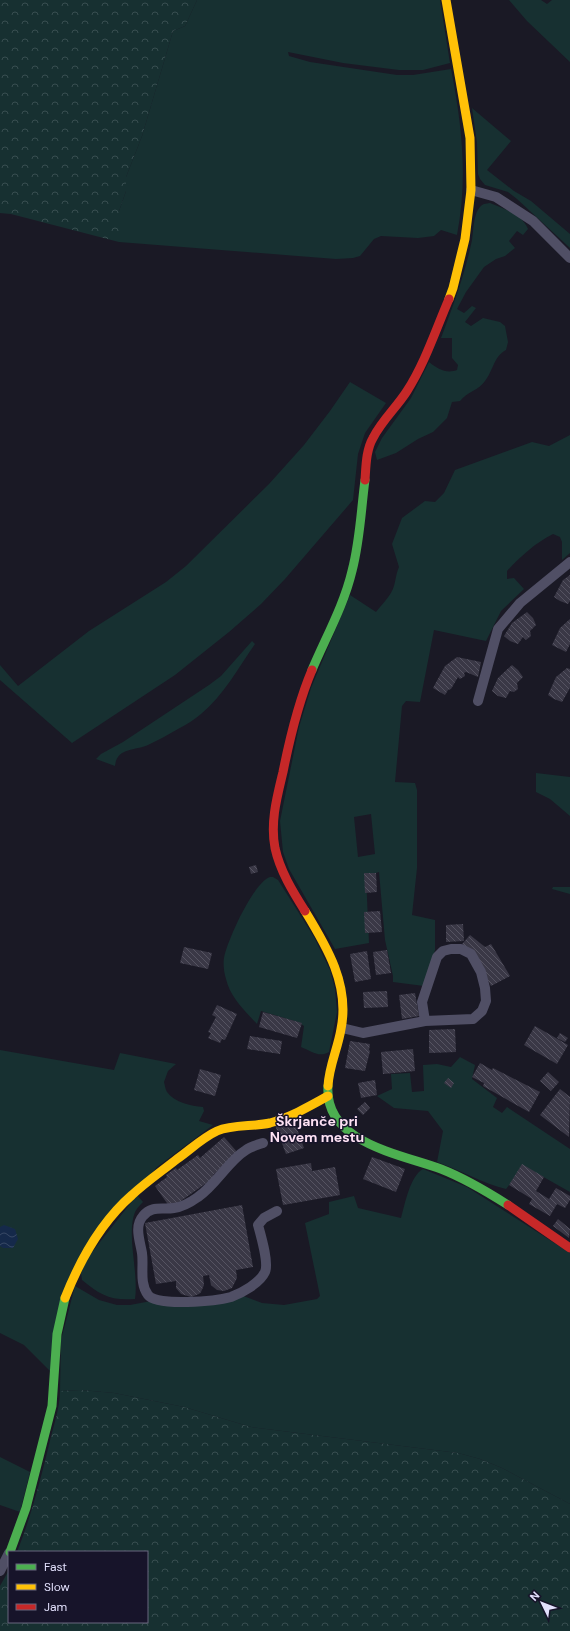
<svg xmlns="http://www.w3.org/2000/svg" width="570" height="1631" viewBox="0 0 570 1631" font-family="'DM Sans',sans-serif">
	<defs>
		<pattern id="forest-crowns" width="20" height="18" patternUnits="userSpaceOnUse"><rect width="20" height="18" fill="#173031"/><path d="M2 6a3 3 0 1 1 6 0M12 15a3 3 0 1 1 6 0" fill="none" stroke="#384e50"/></pattern>
		<pattern id="water-waves" width="16" height="10" patternUnits="userSpaceOnUse"><rect width="16" height="10" fill="#15294a"/><path d="M0 5q4-4 8 0t8 0" fill="none" stroke="#374865"/></pattern>
		<pattern id="building-back-hatch" width="6" height="6" patternUnits="userSpaceOnUse"><rect width="6" height="6" fill="#3a3846"/><path d="M-1 5l2 2M0 0l6 6M5-1l2 2" fill="none" stroke="#565462"/></pattern>
	</defs>
	<rect width="100%" height="100%" fill="#1a1925"/>
	<path fill="#173031" fill-rule="evenodd" d="M197,0h243l10,63 -27,7h-24l-56,-7 -55,-11 1,4 21,6 87,13h16l38,-6c11,56 17,109 6,166l-16,-5 -7,6 -16,2 -37,-2 -7,3 -14,17 -7,2 -17,1 -217,-17v-31l7,-20v-14l16,-41 31,-105 12,-5z
		M509,0h32l6,4 5,-4h18v62l-43,-41z
		M472,108l39,33 -24,29 27,21 17,10 39,33v14l-53,-49 -9,-7 -23,-7 -5,-6 -2,-5 -1,-31z
		M490,203c14,6 32,11 38,26l-5,6 -6,-4 -8,10 6,7 -10,8 -9,3 -12,8 -18,25 -9,17 7,4 8,-7 4,2 -11,14 6,4 12,-8 17,4 5,4 3,16 -2,8c-12,6 -13,21 -21,31 -6,9 -18,11 -25,20l-8,1 -5,16 -14,14 -15,7 -22,14 -19,7 -2,-8 7,-14 29,-40 18,-36c9,7 17,12 28,8l1,-5 -6,-7v-20h-11c12,-32 24,-64 31,-98 2,-11 1,-31 12,-36z
		M350,382l36,21 -21,30 -7,21 -5,46 -68,79 -24,25 -32,28 -54,43 -103,68 -72,-63v-15l18,21 71,-55 77,-49 20,-16 83,-82 35,-39 26,-34z
		M570,435v118l-8,7v-18l-2,-5 -7,-3c-18,9 -33,23 -46,37v8l7,-1 10,11 -23,22 -15,30 -52,-11 -14,72 -14,-1 -4,5 -7,76 20,1 2,7v78l-5,47 23,5v30l-11,36 -31,-4v-6l-8,-36 -6,-68 -13,4 3,67 -34,6 -46,-80 -6,-17 -3,-31 19,-94 12,-39 39,-93 26,17c6,-8 15,-16 18,-26 2,-7 2,-12 5,-19l-7,-23 10,-26 23,-17 10,1 9,-9 11,-23 77,-28 17,4zM371,814l4,40 -17,3 -4,-40z
		M252,641l3,3c-16,23 -32,52 -54,70 -7,6 -15,11 -23,15 -10,6 -20,11 -30,16 -13,6 -31,2 -33,21l-19,-7 5,-5 22,-12 86,-57 12,-9z
		M536,773l34,4v39l-20,-17 -14,-7z
		M270,877h3l5,3 14,22 22,35 16,33 5,19 2,23 -8,40c-10,6 -18,-1 -28,-5l3,-21 -6,-4 -37,-11 -4,13c-12,-13 -27,-27 -31,-45 -2,-6 -3,-15 -2,-21 3,-17 29,-75 46,-81z
		M553,887h17v7l-18,-5z
		M0,1050l114,20 6,-17 56,11 -8,7 -4,11c1,3 1,7 3,10 7,10 24,14 36,15l1,4 -5,10 14,4 -56,42 -79,93 -26,113 -28,-28 -24,-12z
		M460,1057l15,8 -3,14 25,19 -4,9 9,6 5,-6 63,42v43l-46,-26 -18,23c-24,-6 -46,-19 -69,-27l6,-31 -15,-20 -34,-3 -17,-12 15,-7 -1,-15 19,-1 2,19 12,-1 -1,-26 14,-1 14,3z
		M423,1169l44,18 103,66v251l-68,-36 -22,-9 -22,-6 -207,-26 -67,-20 -70,-14 -33,-3 -21,1 1,-51 14,-54 24,14 18,5h13l21,-4 87,-7 24,9 22,2 33,-6 3,-3 -15,-73 24,-9v-12l25,-6 4,12 43,10c4,-14 9,-42 22,-49z
		M137,1195l6,7c-3,3 -6,6 -8,10 -9,23 4,61 0,87 -24,2 -35,-4 -53,-19l-1,-7 8,-17z
		M0,1457l30,15 -10,40 -20,-7z"/>
	<path fill="url(#forest-crowns)" d="M0,0h197l-12,26 -12,5 -31,105 -16,41v14l-7,20v31l-108,-28 -11,-1z
		M81,1390l33,3 70,14 67,20 207,26 22,6 22,9 68,36v127h-570v-45l9,-16v52h138v-70h-130c14,-35 23,-70 32,-107 4,-18 11,-36 11,-54z"/>
	<path fill="url(#water-waves)" d="M4,1225l11,4 3,10 -5,9h-10l-3,-2v-19z"/>
	<path fill="url(#building-back-hatch)" d="M570,575v26l-2,3 -8,-3 -6,-4 9,-17z
		M527,612l6,6 3,7 -6,6 1,5 -5,4 -3,-3 -5,7 -8,-3 -6,-5 8,-13z
		M570,619v25l-4,8 -14,-7 8,-17z
		M457,657l24,5 -3,15 -12,-5 -2,1 1,3 -5,3 -2,-2 -7,12 -3,1 -3,5 -12,-7 12,-22z
		M512,665l6,5 5,7 -6,6 1,6 -4,3 -4,-1 -4,7 -8,-2 -6,-5 6,-13z
		M567,668l3,1v19l-8,14 -8,-3 -6,-4 8,-18z
		M256,865l2,7 -7,2 -2,-7z
		M364,873h12l1,19 -12,1z
		M380,911l2,21 -17,1 -1,-21z
		M463,924l1,17 -18,1v-17z
		M470,935l15,12 6,-3 19,32 -19,10 -17,-32 -12,-10z
		M184,947l28,6 -4,16 -28,-6z
		M387,950l4,23 -15,2 -3,-23z
		M367,951l4,28 -16,3 -5,-28z
		M387,991l1,16 -24,1 -1,-16z
		M415,993l4,23 -17,3 -3,-24z
		M217,1005l20,9 -12,26 -3,-1 -2,4 -12,-5 3,-5 -3,-1 8,-15 -4,-2z
		M263,1012l39,11 -5,15 -38,-11z
		M535,1026l33,19 -11,19 -33,-19z
		M455,1029l1,23 -27,1v-23z
		M560,1033l8,5 -3,4 -8,-4z
		M250,1036l32,5 -2,13 -33,-5z
		M350,1041l20,3 -1,6 1,1 -5,20 -20,-3z
		M413,1049l2,22 -32,3 -2,-22z
		M480,1063l12,7 1,-2 47,24 -11,20 -46,-26 1,-3 -12,-6z
		M200,1069l21,6 -6,21 -21,-6z
		M548,1072l11,10 -8,9 -11,-10z
		M448,1078l6,5 -3,5 -7,-5z
		M375,1080l2,15 -16,3 -3,-15z
		M560,1089l10,8 -1,40 -29,-22z
		M365,1102l5,6 -7,7 -6,-6z
		M293,1118l11,30 -18,6 -11,-29z
		M224,1137l14,16 -25,22 2,2 -40,28 -2,-2 -4,3 -14,-20 12,-9 -1,-2 10,-7 1,2 21,-15 2,3z
		M372,1157l33,12 -9,23 -33,-13z
		M311,1163l1,8 23,-4 5,28 -57,10 -7,-36z
		M522,1164l22,13 -8,14 13,8 7,-11 14,8v4l-5,8 -8,-4 -7,12 -21,-12 3,-5 -23,-14z
		M242,1205l11,62 -17,3 1,8 -5,10 -8,3 -7,-1 -6,-5 -2,-10 -6,1 1,9 -3,7 -2,2 -8,3 -10,-3 -5,-6v-7l-20,3 -11,-61z
		M558,1219l12,10 -1,9 -16,-12z"/>
	<g fill="none" stroke-linecap="round" stroke-linejoin="round">
		<path stroke="#504f65" stroke-width="10" d="M471,190l25,7 37,24 37,37
			M478,701l20,-72 22,-26 50,-41
			M342,1028l21,5 62,-12 48,-2 9,-8 4,-10 -1,-13 -4,-16 -10,-18 -10,-5h-10l-8,2 -6,6 -15,45 3,19
			M263,1143c-6,2 -13,4 -17,7 -18,11 -30,35 -48,47 -7,5 -15,10 -24,11 -12,2 -22,-3 -31,8 -9,10 -3,25 -1,37 2,13 -3,30 6,42 9,12 69,6 83,2 11,-4 29,-14 34,-25 4,-9 -4,-36 -7,-47l6,-7 13,-7
			M0,1571l9,-18"/>
		<path stroke="#4caf50" stroke-width="9" d="M312,670c14,-33 32,-65 40,-99 8,-30 9,-61 13,-91
			M328,1086c-4,57 73,68 113,83 23,9 45,22 67,36
			M10,1552l16,-44 26,-102 5,-72 8,-36"/>
		<path stroke="#ffc107" stroke-width="9" d="M446,0l24,138 1,52 -6,49 -12,49 -4,11
			M305,911c22,36 45,74 36,118 -3,19 -12,37 -13,57
			M65,1298c15,-38 36,-76 67,-103 14,-13 30,-24 45,-36 13,-9 25,-21 40,-28 16,-7 36,-4 53,-8 21,-6 40,-17 58,-27"/>
		<path stroke="#c62828" stroke-width="9" d="M365,480c1,-14 1,-30 8,-42 9,-18 24,-31 34,-47 18,-28 29,-62 42,-92
			M305,911c-12,-19 -25,-40 -30,-63 -5,-26 2,-51 8,-76 7,-35 15,-69 29,-102
			M508,1205l62,43"/>
	</g>
	<g text-anchor="middle" stroke-width="3" stroke-linejoin="round" paint-order="stroke">
		<g font-size="14" font-weight="bold" fill="#fde1f3" stroke="#17142a">
			<text x="317" y="1126">Škrjanče pri<tspan x="317" dy="16">Novem mestu</tspan></text>
		</g>
	</g>
	<rect x="8" y="1551" width="140" height="72" fill="#17142a" stroke="#68667e"/>
	<rect x="16" y="1564" width="20" height="6" fill="#4caf50" stroke="#68667e"/>
	<text x="44" y="1571" font-size="12" fill="#e2e0fc">Fast</text>
	<rect x="16" y="1584" width="20" height="6" fill="#ffc107" stroke="#68667e"/>
	<text x="44" y="1591" font-size="12" fill="#e2e0fc">Slow</text>
	<rect x="16" y="1604" width="20" height="6" fill="#c62828" stroke="#68667e"/>
	<text x="44" y="1611" font-size="12" fill="#e2e0fc">Jam</text>
	<g transform="translate(542 1603) rotate(313)" stroke="#17142a" stroke-width="3" paint-order="stroke">
	<path d="M0-3L7 15L0 10L-7 15Z" fill="#e2e0fc"/>
	<text y="-6" font-size="11" font-weight="bold" text-anchor="middle" fill="#e2e0fc">N</text>
	</g>
</svg>
